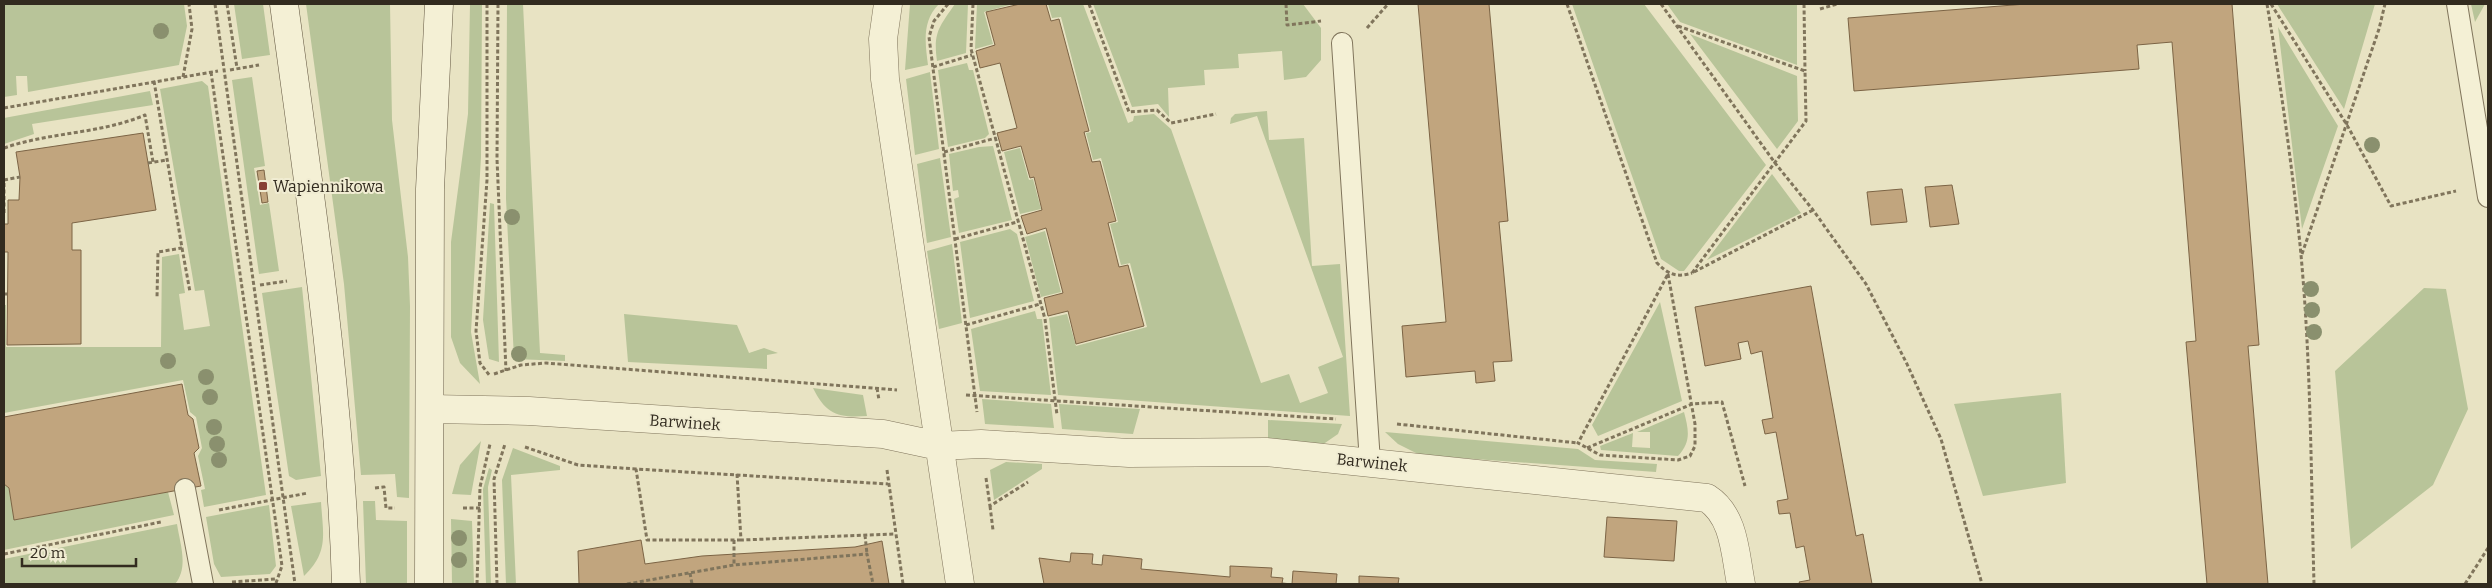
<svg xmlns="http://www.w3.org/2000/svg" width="2492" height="588" viewBox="0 0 2492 588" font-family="Bitter,serif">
	<rect width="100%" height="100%" fill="#e8e3c3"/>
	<path fill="#b8c499" d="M4,4h180l3,22 -8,39 -151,27 -1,-16h-11l1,19 -13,2z
		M234,4h29l7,51 -28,4z
		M306,4h84l2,116 16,137 2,49 -1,192 -12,-1 -2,-23 -34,1 -17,-191z
		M470,4h12l-1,153 -10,175 9,52 -20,-21 -9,-26v-95l17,-128z
		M507,4h16l17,349 25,2v6l-51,-2 -8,-160z
		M910,4h29c-17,17 -14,38 -11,61l-23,5z
		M955,4h13l-2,49 -29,8c-4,-28 2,-34 18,-57z
		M977,4h36l-29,8 9,32 -18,5z
		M1048,4h35l45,119 5,-2 1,-5 20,-2 17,15 90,254 28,-9 11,29 28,-10 -10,-26 25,-10 -86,-241 -27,8 1,-6 4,-4 32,-3 2,29 35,-2 8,128 28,-2 10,152 -292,-21 -9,-77 18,-4 9,32 71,-19 -17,-64 -9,2 -11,-41 8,-2 -17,-64 -8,2 -7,-27 5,-1 -30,-115 -9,1z
		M1093,4h210l18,24v32l-15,17 -22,3 -2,-29 -44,3 1,14 -35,2 1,15 -37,3 1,29 -11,-13 -26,3z
		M1572,4h72l122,161 -82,106h-5l-18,-12z
		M1667,4h130v61l-117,-43z
		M2277,4h98l-31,105z
		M2471,4h14l-10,18z
		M2278,27l60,99 -36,103z
		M1690,34l107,42 1,45 -21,28z
		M967,63l2,7h4l16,64 -4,4 -37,9 -10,-77z
		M930,72l9,77 -24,6 -9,-76z
		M252,77l13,89 -11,2 6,37 9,-2 10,68 -20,3 -27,-194z
		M202,81l6,5 58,409 -62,12 -3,-17 4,-1 -7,-33 4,-8 -6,-31 -6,-5 -7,-32 -179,33v-108h2v42h155l1,-90 17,-3 6,39 -6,1 5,36 26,-4 -6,-36 -9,1 -35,-202z
		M150,91l3,14 -121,19 2,10 -30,10v-26z
		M993,146l19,74 -53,13 -5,-34 5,-2 -1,-7 -5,1 -4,-37 30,-7z
		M1020,148l9,32 4,-1 8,30 -21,5 -16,-62z
		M940,158l11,79 -24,6 -10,-79z
		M1772,174l29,39 -94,47z
		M490,203l4,1 5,158 -10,-3 -6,-39z
		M1010,229l7,5 17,67 -64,17 -10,-76z
		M1045,231l16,61 -20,5 -16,-60z
		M952,244l10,79 -23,6 -12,-78z
		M302,287l19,189 -25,4 -7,-4 -27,-183z
		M2424,288l22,1 22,120 -35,76 -82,64 -16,-178z
		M1660,302l22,99 -84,35 -6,-11z
		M1035,311l2,8h5l9,76 -71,-4 -9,-62z
		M624,314l113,11 12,28 15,-5 14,5 -11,2v14l-139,-7z
		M813,388l50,7 4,21c-28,2 -41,-1 -54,-28z
		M2061,393l5,90 -83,13 -29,-92z
		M982,399l69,5 3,24 -69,-4z
		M1059,404l81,5 -7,25 -71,-5z
		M1684,412c5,19 7,30 -6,44l-77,-6 -1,-4 33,-13 -1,14 18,1v-16h-13z
		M1268,420l74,4 -4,10 -16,11 -54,-2z
		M1385,432l193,17 17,11 62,4 -1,8 -236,-17 -22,-11z
		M481,441l-10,54 -19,-1 8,-29z
		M513,448l47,18v4l-49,5 5,109h-10l-4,-104z
		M1006,462l36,2v5l-48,31 -4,-30z
		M489,468l3,2 -4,17 3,97h-5l-3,-95z
		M4,484l5,4 6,32 153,-28 6,23 -170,35z
		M363,501h12l1,19 31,1v63h-41z
		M321,502c2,32 8,50 -17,74l-13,-70z
		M269,505l7,61 -6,8 -49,3 -7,-13 -8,-47z
		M451,519l21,2 2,63h-22z
		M177,524c3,20 12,43 -2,60h-171v-25z"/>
	<path fill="#c1a57e" stroke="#7c6445" d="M1020,4h26l5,17 8,-2 30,112 -5,1 8,30 8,-1 16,60 -8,2 11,44 9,-2 16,61 -68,18 -8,-33 -20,5 -4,-18 19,-5 -17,-65 -19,6 -6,-18 21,-6 -8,-33 -4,1 -9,-32 -19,5 -5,-18 20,-5 -17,-65 -20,5 -4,-17 19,-6 -9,-33z
		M1418,4h71l19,217 -9,1 13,139 -19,1 2,19 -19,2 -1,-12 -69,6 -4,-51 44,-4z
		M2026,4h206l27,341 -11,1 20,238h-61l-21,-242 10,-1 -24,-299 -35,3 2,24 -285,22 -6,-73z
		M143,133l13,77 -84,13v27h9v94l-74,1 1,-93h-4v-28h4v-24h11l1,-23 -4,-25z
		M264,170l4,32 -6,1 -5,-32z
		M1952,185l7,39 -29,3 -5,-40z
		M1902,189l5,33 -36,3 -4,-33z
		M1811,286l45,250 7,-2 9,50h-72l-1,-2 11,-2 -6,-34 -8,2 -6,-35 -11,1 -2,-13 11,-2 -12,-67 -11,2 -3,-14 11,-2 -11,-67 -11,3 -3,-13 -10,2 3,16 -36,7 -10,-59z
		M182,384l6,31 5,4 6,29 -5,5 7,33 -187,34 -5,-32 -5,-4v-67z
		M1607,517l70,4 -3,40 -70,-4z
		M641,540l4,24 57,-8 153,-9 27,-6 7,43h-310l-1,-33z
		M1071,553l22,1 -1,10 10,1 1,-10 39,4 -1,10 89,8v-11l42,2 -1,9 12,1 -1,5 10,1 1,-13 44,3 -1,10h-292l-5,-26 31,4z
		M1359,576l40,2 -1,6h-51h12z"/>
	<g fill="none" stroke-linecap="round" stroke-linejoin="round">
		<defs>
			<path id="service" d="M2457,4l31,193
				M1342,43l28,419
				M185,489l18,95"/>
			<path id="minor" d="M888,4l-5,35 2,40 75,505
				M431,409l98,2 354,23 56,12 42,-2 148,9 137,-1 441,46c28,18 28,56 34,86"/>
			<path id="secondary" d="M284,4c26,193 56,385 62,580
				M429,584l1,-395 9,-185"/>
		</defs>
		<use href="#service" stroke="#80755c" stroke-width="22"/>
		<use href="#minor" stroke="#80755c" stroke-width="29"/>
		<use href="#secondary" stroke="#625640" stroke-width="29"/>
		<path stroke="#80755c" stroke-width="3" stroke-dasharray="4 2.5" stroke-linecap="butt" d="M215,4l80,580
			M227,4l10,64
			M487,4v176l-11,151 4,32 10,13
			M498,4l-1,155 9,212
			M948,4l-14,17 -5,16 48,375
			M973,4l-2,45 74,270 12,96
			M1089,4l40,108 28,-2 14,13 45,-9
			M1286,4l1,21 34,-4
			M1567,4l90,259c11,11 19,15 35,10
			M1661,4l114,159 38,47 53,74 41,80 34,75 41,145
			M1804,4l1,67
			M2267,4c14,83 26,167 34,251 10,109 10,220 13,329
			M2271,4l76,121 44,81 65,-15
			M1820,9l17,-5
			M1678,26l127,45 1,50 -114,152 121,-63
			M1367,28l21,-24
			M933,67l39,-12
			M230,70l29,-5
			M211,72l71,494 -6,17
			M183,77l9,-48 -3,-25
			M154,81l28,167 -24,4 -1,46
			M4,108l214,-37
			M4,148c46,-16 96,-14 141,-33l8,47
			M944,152l52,-14
			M148,163l19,-3
			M4,180l16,-3
			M4,213v-33
			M955,239l62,-17
			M182,248l8,44
			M2302,254l77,-225 6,-25
			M1668,274l27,150v22l-5,10 -12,4 -78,-5 -22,-12z
			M260,285l27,-4
			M4,294h3
			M966,325l74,-21
			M494,374l27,-9 25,-2 351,27
			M877,388l2,12
			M966,395l370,24
			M1397,424l181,19
			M525,447l53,18 58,4
			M1587,448l105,-44 30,-2 23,84
			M887,470l16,114
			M737,474l4,66 154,-6
			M986,478l4,28 38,-24
			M375,488l9,-1 2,21h9
			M990,506l3,24
			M463,508h17
			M219,510l89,-17
			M865,535l2,19
			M734,540v25
			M741,540h-94l-11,-71 252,15
			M4,554l157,-32
			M690,573l2,11
			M232,582l44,-3
			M477,584l3,-97 10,-43
			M497,584l-3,-105 11,-35
			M627,584l107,-19 133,-11 6,30
			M2465,584l23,-36"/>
		<use href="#service" stroke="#f4f0d5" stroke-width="20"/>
		<use href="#minor" stroke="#f4f0d5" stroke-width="28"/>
		<use href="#secondary" stroke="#f4f0d5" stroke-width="28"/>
	</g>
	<g fill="#8a906e">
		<circle cx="161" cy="31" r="8"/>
		<circle cx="2372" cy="145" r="8"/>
		<circle cx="512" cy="217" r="8"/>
		<circle cx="2311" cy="289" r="8"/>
		<circle cx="2312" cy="310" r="8"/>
		<circle cx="2314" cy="332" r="8"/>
		<circle cx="519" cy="354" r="8"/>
		<circle cx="168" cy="361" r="8"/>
		<circle cx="206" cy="377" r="8"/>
		<circle cx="210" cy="397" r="8"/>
		<circle cx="214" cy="427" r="8"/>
		<circle cx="217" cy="444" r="8"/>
		<circle cx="219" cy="460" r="8"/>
		<circle cx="459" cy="538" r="8"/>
		<circle cx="459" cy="560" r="8"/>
	</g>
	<rect fill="#874034" stroke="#f0ecd2" stroke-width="2" x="258" y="181" width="10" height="10" rx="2.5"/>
	<g text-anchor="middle" stroke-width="4" stroke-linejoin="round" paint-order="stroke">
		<g font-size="16" fill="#322b1f" stroke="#f0ecd2" text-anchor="start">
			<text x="273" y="192">Wapiennikowa</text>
		</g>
		<g font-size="16" fill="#322b1f" stroke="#f0ecd2">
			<text transform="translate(685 422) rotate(4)" y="6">Barwinek</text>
			<text transform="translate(1372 462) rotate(6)" y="6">Barwinek</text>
		</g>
	</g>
	<rect width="2492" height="588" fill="none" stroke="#322b1f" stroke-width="10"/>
	<path d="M22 558v8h114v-8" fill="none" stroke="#322b1f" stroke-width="2.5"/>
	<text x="30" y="558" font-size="15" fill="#322b1f" stroke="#f0ecd2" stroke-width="4" paint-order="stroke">20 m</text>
</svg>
